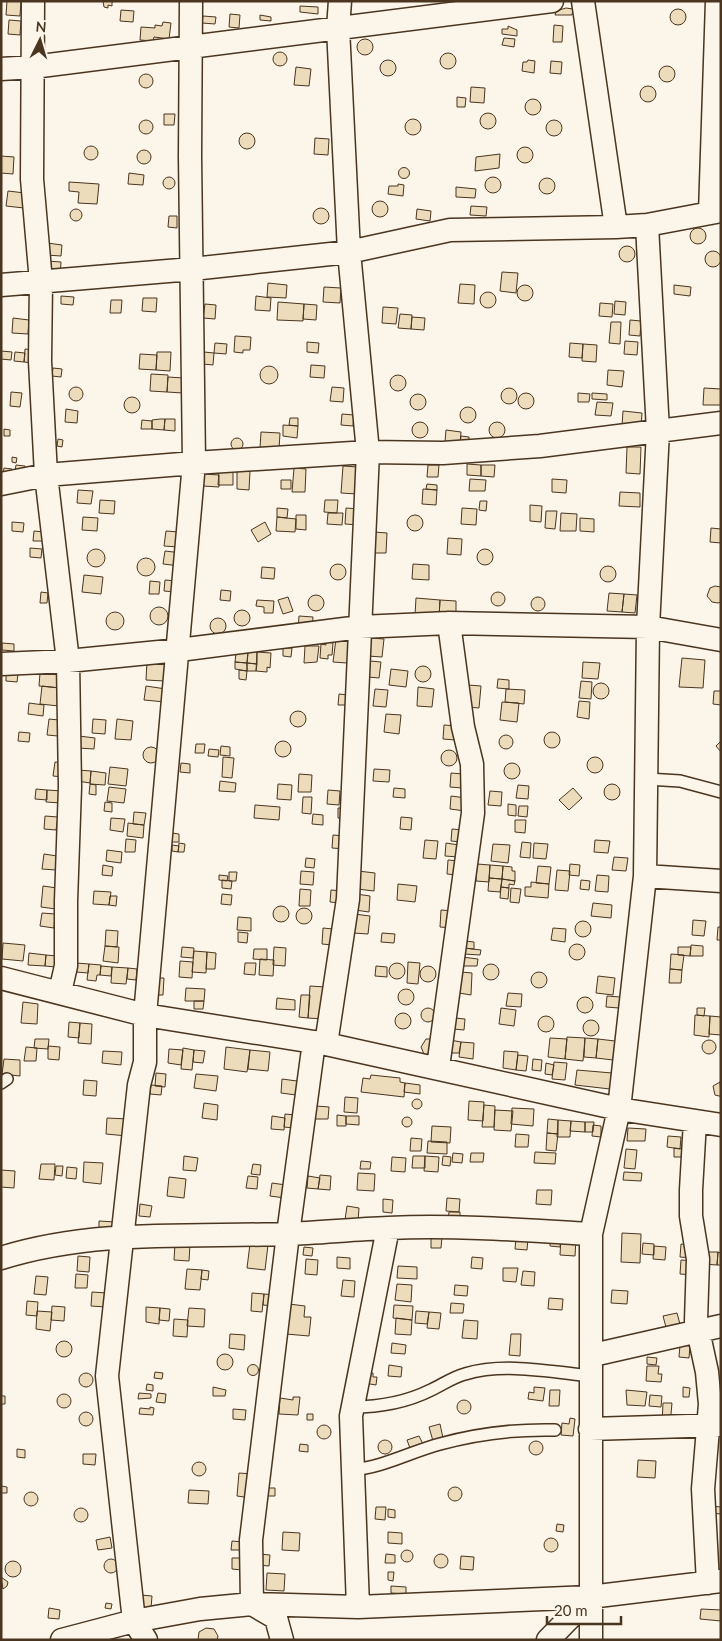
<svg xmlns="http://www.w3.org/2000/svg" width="722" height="1641" viewBox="0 0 722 1641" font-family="Lato,sans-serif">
	<rect width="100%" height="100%" fill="#fbf6e9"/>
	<path fill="#ecdcbc" stroke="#4a3520" d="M7,1h14l-1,15 -14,-1z
		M103,1h13l-4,1v4l-4,-1v3l-4,-1z
		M300,6l18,1v7l-18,-2z
		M566,8l7,1 -1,6h-17l1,-4z
		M670 17a8 8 0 1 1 16 0a8 8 0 1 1-16 0Z
		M121,10l13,1 -1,11 -13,-1z
		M230,14l10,1 -1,13 -10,-1z
		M260,15l11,2v4l-11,-1z
		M203,16l13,1 -1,7 -13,-1z
		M9,20l12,1 -1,14 -12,-1z
		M163,22l8,1 -2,16 -15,-2 -1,4 -13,-1 1,-13 14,1v-3l7,1z
		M554,25l9,1 -1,16h-9z
		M508,26l9,4v6l-15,-2v-5h6z
		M504,38l11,1 -1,8 -12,-2z
		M357 47a8 8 0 1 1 16 0a8 8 0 1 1-16 0Z
		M273 59a7 7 0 1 1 14 0a7 7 0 1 1-14 0Z
		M440 61a8 8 0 1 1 16 0a8 8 0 1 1-16 0Z
		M528,60l7,1 -1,12 -12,-2 1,-9h4z
		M380 68a8 8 0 1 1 16 0a8 8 0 1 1-16 0Z
		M551,61l11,1 -1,12 -11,-1z
		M659 74a8 8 0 1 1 16 0a8 8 0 1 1-16 0Z
		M296,67l15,2 -2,17 -15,-1z
		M139 81a7 7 0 1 1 14 0a7 7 0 1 1-14 0Z
		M640 94a8 8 0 1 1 16 0a8 8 0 1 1-16 0Z
		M471,87l14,1 -1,15 -14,-1z
		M457,97l9,1 -1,9h-8z
		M525 107a8 8 0 1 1 16 0a8 8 0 1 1-16 0Z
		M480 121a8 8 0 1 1 16 0a8 8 0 1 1-16 0Z
		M164,114h11l-1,11h-10z
		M405 127a8 8 0 1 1 16 0a8 8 0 1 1-16 0Z
		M139 127a7 7 0 1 1 14 0a7 7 0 1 1-14 0Z
		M546 128a8 8 0 1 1 16 0a8 8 0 1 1-16 0Z
		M239 141a8 8 0 1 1 16 0a8 8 0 1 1-16 0Z
		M315,138l14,1 -1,16 -14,-1z
		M84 153a7 7 0 1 1 14 0a7 7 0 1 1-14 0Z
		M517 155a8 8 0 1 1 16 0a8 8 0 1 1-16 0Z
		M137 157a7 7 0 1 1 14 0a7 7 0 1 1-14 0Z
		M500,154l-1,14 -24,3 1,-14z
		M1,156l13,1 -1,17 -12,-1z
		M398.5 173a5.5 5.5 0 1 1 11 0a5.5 5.5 0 1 1-11 0Z
		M129,173l15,2 -1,10 -15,-1z
		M163 183a6 6 0 1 1 12 0a6 6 0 1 1-12 0Z
		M485 185a8 8 0 1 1 16 0a8 8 0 1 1-16 0Z
		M539 186a8 8 0 1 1 16 0a8 8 0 1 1-16 0Z
		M69,182l30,2 -2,20 -19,-1 1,-11 -10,-1z
		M398,184l6,1 -1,11 -15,-2 1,-8h9z
		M456,187l20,2 -1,9 -19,-1z
		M8,191l17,2 -1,15 -18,-2z
		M372 209a8 8 0 1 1 16 0a8 8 0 1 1-16 0Z
		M471,206l16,1 -1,9 -16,-1z
		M313 216a8 8 0 1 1 16 0a8 8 0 1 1-16 0Z
		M70 215a6 6 0 1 1 12 0a6 6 0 1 1-12 0Z
		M417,209l14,2 -1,10 -14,-2z
		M169,216h8v12l-9,-1z
		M690 236a8 8 0 1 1 16 0a8 8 0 1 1-16 0Z
		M47,243l15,2 -1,11 -15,-1z
		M619 254a8 8 0 1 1 16 0a8 8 0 1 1-16 0Z
		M705 259a8 8 0 1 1 16 0a8 8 0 1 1-16 0Z
		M47,261l14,1 -1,15 -15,-2z
		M502,272l16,1 -2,20 -16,-2z
		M268,283l19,2 -1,13 -19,-1z
		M460,284l15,1 -1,19 -16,-1z
		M517 293a8 8 0 1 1 16 0a8 8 0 1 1-16 0Z
		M674,285l17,2 -1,9 -16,-2z
		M324,287l17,1 -1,15 -17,-1z
		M480 300a8 8 0 1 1 16 0a8 8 0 1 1-16 0Z
		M61,296l13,1 -1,8 -12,-1z
		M256,296l15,2 -1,13 -15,-1z
		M143,298h14l-1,14 -14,-1z
		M111,300h11l-1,13h-11z
		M615,301l11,1 -1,13 -11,-1z
		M278,302l26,2 -1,17 -26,-1z
		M600,303l13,1 -1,13 -13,-1z
		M205,304l11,1 -1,14 -12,-1z
		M304,304l13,1 -1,15 -13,-1z
		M383,307l15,1 -2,16 -14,-1z
		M400,314l12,1 -1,14 -13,-1z
		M412,317l13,1 -1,12 -13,-1z
		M13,318l16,2 -1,14 -16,-1z
		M630,320l11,1 -1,15 -11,-1z
		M611,322h10l-1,22 -11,-1z
		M235,336l16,1 -1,13h-7v3l-9,-1z
		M625,341l13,1 -1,13 -13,-1z
		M307,342l12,1 -1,10 -11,-1z
		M215,343l12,1 -1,10 -12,-1z
		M570,343l13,1 -1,14 -13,-1z
		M583,344l14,1 -1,17 -14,-1z
		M25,349l9,1 -1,13 -9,-1z
		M1,351l11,1 -1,8 -10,-1z
		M15,352l10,1 -1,9 -10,-1z
		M157,352h14l-1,19 -14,-1z
		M204,352l10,1 -1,12 -10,-1z
		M140,354l17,1 -1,15 -17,-1z
		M311,365l14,1 -1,12 -14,-1z
		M260 375a9 9 0 1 1 18 0a9 9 0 1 1-18 0Z
		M53,368l9,1 -1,8 -9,-1z
		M608,370l16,1 -2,16 -15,-2z
		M151,374l17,1 -1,17 -17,-1z
		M390 383a8 8 0 1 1 16 0a8 8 0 1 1-16 0Z
		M168,377l16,1 -1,15 -16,-1z
		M69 394a7 7 0 1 1 14 0a7 7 0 1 1-14 0Z
		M332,387l12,1 -1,14 -13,-1z
		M501 396a8 8 0 1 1 16 0a8 8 0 1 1-16 0Z
		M704,388l17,1v16h-18z
		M11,392l11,1 -2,14 -10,-1z
		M518 401a8 8 0 1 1 16 0a8 8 0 1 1-16 0Z
		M578,393l12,1 -1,8h-11z
		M592,393l15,1v6l-15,-1z
		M410 402a8 8 0 1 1 16 0a8 8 0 1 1-16 0Z
		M124 405a8 8 0 1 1 16 0a8 8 0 1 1-16 0Z
		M597,402l16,1 -2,13 -16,-1z
		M460 415a8 8 0 1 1 16 0a8 8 0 1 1-16 0Z
		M66,409l12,2 -1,12 -12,-1z
		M623,411l19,2 -1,15 -19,-2z
		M342,414l12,1 -1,11 -12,-1z
		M290,418h8v8l-9,-1z
		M160,419h5l-1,11 -12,-1v-9z
		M165,419h10v12l-11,-1z
		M142,420l10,1v8h-11z
		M412 430a8 8 0 1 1 16 0a8 8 0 1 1-16 0Z
		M489 430a8 8 0 1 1 16 0a8 8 0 1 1-16 0Z
		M283,425l15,1 -1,12 -14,-2z
		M4,429l6,1v6h-6z
		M446,430l15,2 -1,12 -15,-2z
		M261,432l19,1 -1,16 -19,-1z
		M461,436l8,1v7h-9z
		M231 444a6 6 0 1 1 12 0a6 6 0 1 1-12 0Z
		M58,439l5,1 -1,7 -5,-1z
		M627,447h14l-1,27 -14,-1z
		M12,457l5,1 -1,5 -4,-1z
		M467,464l14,1v11l-14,-1z
		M16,465l9,1v5h-10z
		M428,465h11l-1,12h-11z
		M481,465h14l-1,12 -13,-1z
		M343,466l15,1 -1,27 -16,-1z
		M4,468l8,1 -1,7 -8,-1z
		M294,468l12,1 -1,23h-13z
		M237,470l13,1 -1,19 -12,-1z
		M219,471l14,1v13h-15z
		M204,474l15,1v12l-16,-1z
		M470,479l16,1 -1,11h-16z
		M552,479l15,1 -1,13 -14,-1z
		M281,480h10v9h-10z
		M427,484l10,1v5l-11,-1z
		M423,489l14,1 -1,15 -14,-1z
		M78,490l15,1 -2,13 -14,-1z
		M620,492l20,1v14l-21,-1z
		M100,500l15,1 -1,13 -15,-1z
		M325,500h13l-1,13 -13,-1z
		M480,501h7l-1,10 -7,-1z
		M530,505l12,1 -1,16 -11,-1z
		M277,508l11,1 -1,9 -10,-1z
		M346,508l14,1 -1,16 -14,-1z
		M462,508l15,1 -1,16 -15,-1z
		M546,511h11l-2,18 -10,-1z
		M328,513h15l-1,12 -15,-1z
		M561,513l16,1 -1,17h-16z
		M407 523a8 8 0 1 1 16 0a8 8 0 1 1-16 0Z
		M296,515h10v15l-10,-1z
		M83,517l15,1 -1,13 -15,-1z
		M277,517l19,2 -1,13 -19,-1z
		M580,518l14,1v13l-14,-1z
		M12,522l12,1 -1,9 -11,-1z
		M265,522l6,12 -13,8 -7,-12z
		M711,528l10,1v14l-11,-1z
		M34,531l10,1v9h-11z
		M166,531l13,1 -1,15 -14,-1z
		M374,532l13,1 -1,20h-14z
		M448,538l14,1 -1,16 -14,-1z
		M30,548l12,1 -1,9 -11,-1z
		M477 557a8 8 0 1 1 16 0a8 8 0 1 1-16 0Z
		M87 558a9 9 0 1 1 18 0a9 9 0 1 1-18 0Z
		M165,551l17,2 -2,13 -17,-2z
		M137 567a9 9 0 1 1 18 0a9 9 0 1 1-18 0Z
		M330 572a8 8 0 1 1 16 0a8 8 0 1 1-16 0Z
		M413,564l16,1v15l-17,-1z
		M600 574a8 8 0 1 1 16 0a8 8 0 1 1-16 0Z
		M262,567l13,1 -1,11 -13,-1z
		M84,575l19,2 -2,17 -19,-2z
		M165,580l13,1 -1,11 -13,-1z
		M150,581l10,1 -1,12h-10z
		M715,586l6,1v15l-3,1 -6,-1 -5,-6 3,-8z
		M221,590l10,1 -1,10 -10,-1z
		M491 599a7 7 0 1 1 14 0a7 7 0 1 1-14 0Z
		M41,592l7,1 -1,10h-7z
		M609,593l15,1 -2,18 -15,-1z
		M624,594l13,1 -2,18 -13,-1z
		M308 603a8 8 0 1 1 16 0a8 8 0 1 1-16 0Z
		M531 604a7 7 0 1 1 14 0a7 7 0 1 1-14 0Z
		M288,597l5,14 -10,3 -5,-14z
		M416,598l24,2 -1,17 -24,-2z
		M257,600l17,1 -1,12h-9v-6l-8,-1z
		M440,600l16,1v14l-17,2z
		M150 616a9 9 0 1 1 18 0a9 9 0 1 1-18 0Z
		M234 618a8 8 0 1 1 16 0a8 8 0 1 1-16 0Z
		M106 621a9 9 0 1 1 18 0a9 9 0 1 1-18 0Z
		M299,616l14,1 -1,15 -14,-1z
		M210 626a8 8 0 1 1 16 0a8 8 0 1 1-16 0Z
		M370,638l14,1 -2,18 -14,-1z
		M336,639l14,1 -3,23 -14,-1z
		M326,642l7,1 -1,12h-4v4l-8,-1 1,-14 5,1z
		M2,643l12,1v7l-12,-1z
		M305,646h14l-2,16 -13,1z
		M283,648h9l-1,9 -8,-1z
		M248,651l9,1v12l-10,-1z
		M257,652l14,1 -1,15 -3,-1v5l-11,-1z
		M236,653h12l-1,10 -12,-1z
		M682,658l23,2 -2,28 -24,-1z
		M147,661l19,2 -2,18 -18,-1z
		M370,661l11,1 -2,16 -11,-1z
		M235,662l12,1v8l-12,-2z
		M583,662l17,1 -2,16 -16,-1z
		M247,663l10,1 -1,7h-9z
		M415 674a8 8 0 1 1 16 0a8 8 0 1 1-16 0Z
		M391,669l17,2 -2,16 -17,-2z
		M239,670l8,1 -1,9 -7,-1z
		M6,673l12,1 -1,8 -11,-1z
		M40,673l22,2 -2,13 -21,-2z
		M498,679l11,1v9l-12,-1z
		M581,681l11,1 -1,17 -12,-1z
		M593 691a8 8 0 1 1 16 0a8 8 0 1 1-16 0Z
		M468,685l13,1 -2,22 -12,-1z
		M42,686l18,2 -1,18 -19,-2z
		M146,686l20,3 -1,13 -21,-2z
		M418,687l16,2 -2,18 -15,-1z
		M375,689l13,1 -2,17 -13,-1z
		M506,689l19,1 -1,14 -19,-2z
		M714,691h7v14l-8,-1z
		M339,694l9,1 -1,10h-9z
		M579,701l11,1 -1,17 -12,-2z
		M502,702l17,1 -2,19 -17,-2z
		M29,703l15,2 -1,11 -15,-2z
		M290 719a8 8 0 1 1 16 0a8 8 0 1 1-16 0Z
		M386,714l15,1 -2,19 -15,-2z
		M49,719l10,1 -1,16 -11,-1z
		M93,719l13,1 -1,14 -13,-1z
		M117,719l16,2 -2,19 -16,-1z
		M444,725l13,1 -1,14 -13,-1z
		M544 740a8 8 0 1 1 16 0a8 8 0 1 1-16 0Z
		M19,732l11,1 -1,9 -11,-1z
		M499 742a7 7 0 1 1 14 0a7 7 0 1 1-14 0Z
		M79,736l16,2 -1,11 -16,-1z
		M275 749a8 8 0 1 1 16 0a8 8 0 1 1-16 0Z
		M721,741v11l-5,-6z
		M196,744h9l-1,9h-9z
		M221,746l9,1v9l-10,-1z
		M143 755a8 8 0 1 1 16 0a8 8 0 1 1-16 0Z
		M209,749l10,1 -1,7 -10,-1z
		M441 758a8 8 0 1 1 16 0a8 8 0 1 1-16 0Z
		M587 765a8 8 0 1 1 16 0a8 8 0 1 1-16 0Z
		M223,757l11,1 -2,20 -10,-1z
		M55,762l10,1 -2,14 -10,-1z
		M504 771a8 8 0 1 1 16 0a8 8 0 1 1-16 0Z
		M181,763l9,1v9l-10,-1z
		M110,767l18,2 -2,17 -18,-2z
		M374,769l16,1 -1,12 -16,-1z
		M78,770l13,1 -1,12 -13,-2z
		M91,771l15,2 -1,12 -15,-1z
		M451,773l12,1 -1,14 -12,-1z
		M299,774l13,1 -1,17h-13z
		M220,781l16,2 -1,9 -16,-1z
		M604 792a8 8 0 1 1 16 0a8 8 0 1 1-16 0Z
		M90,784l6,1v10l-7,-1z
		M278,784l14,1 -1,15 -14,-1z
		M518,785l11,1 -1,13 -12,-1z
		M109,787l17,2 -2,14 -17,-2z
		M394,788l11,1v9l-12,-1z
		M573,788l9,10 -13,12 -10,-10z
		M36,789l11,1v10l-12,-1z
		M47,790l15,1 -1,12 -15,-1z
		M328,790l12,1 -1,14 -12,-1z
		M490,791l12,1 -1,14 -13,-1z
		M451,796l15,2 -1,13 -15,-2z
		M303,797h9l-1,17 -9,-1z
		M105,802l7,1v9l-8,-1z
		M508,804l8,1v11l-8,-1z
		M255,805l25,2 -1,13 -25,-2z
		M519,806h9l-1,11 -9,-1z
		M338,808h9l-1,11 -8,-1z
		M134,812l12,1 -2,12 -11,-1z
		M313,814l10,1v10l-11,-1z
		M45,816l13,1 -2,13 -12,-1z
		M401,817l11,1 -1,12 -11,-1z
		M111,818l14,1 -2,13 -13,-2z
		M515,820h11l-1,13 -10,-1z
		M128,823l16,2 -1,13 -16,-2z
		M452,829l10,1 -1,12 -10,-1z
		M172,833l7,1v8h-7z
		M333,835l12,1v13l-13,-1z
		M126,839l10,1 -1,12h-10z
		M425,840l13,1 -2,18 -13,-1z
		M595,840l15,1 -2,12 -14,-1z
		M522,842l9,1 -1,15 -10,-1z
		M179,843l6,1 -1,8h-6z
		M446,843l13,2 -1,12 -13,-1z
		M534,843l14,1 -2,15 -13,-1z
		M493,844l17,1 -2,18 -17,-2z
		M172,845l7,1 -1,6 -6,-1z
		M107,850l15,2 -1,11 -15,-2z
		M44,854l13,2 -1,14 -14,-1z
		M614,857l14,1 -2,13 -14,-1z
		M306,858l9,1 -1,9 -9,-1z
		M448,860l11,1 -1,14 -11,-1z
		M477,864l13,1 -1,17 -13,-1z
		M570,864l10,1 -1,11 -10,-1z
		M103,865l10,2 -1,9 -10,-1z
		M490,865l13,1 -1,13 -13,-1z
		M503,866l9,1v4h3v10l-13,-2z
		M538,866l13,1 -2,17 -13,-1z
		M557,870l13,1 -2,20 -13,-1z
		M301,871l13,1 -1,13 -13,-1z
		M358,871l17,2 -1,18 -17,-2z
		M229,872h8l-1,9h-7z
		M219,875l9,1 -1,5 -8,-1z
		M597,875l12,1 -1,16 -13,-1z
		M489,878l13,1 -2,13 -12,-1z
		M502,879l13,2 -1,4 -5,-1v4l-8,-1z
		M222,880l10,1 -1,8 -9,-1z
		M581,880l9,1 -1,9 -9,-1z
		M531,882l18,2 -1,14 -23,-2v-9h6z
		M398,884l19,2 -2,16 -18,-2z
		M43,886l14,2 -1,21 -15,-2z
		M501,887l8,1 -1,11 -8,-1z
		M511,888l10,1 -2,14 -9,-1z
		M300,889l11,1 -1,16h-11z
		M331,890l12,1 -2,12 -11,-1z
		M94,891l17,1 -2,13 -16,-1z
		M222,894l10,1 -1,10 -10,-1z
		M356,894l14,2 -1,16 -14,-2z
		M110,896h7l-1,10 -7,-1z
		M593,903l19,2 -1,13 -20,-2z
		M273 914a8 8 0 1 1 16 0a8 8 0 1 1-16 0Z
		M296 916a8 8 0 1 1 16 0a8 8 0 1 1-16 0Z
		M441,910l13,1 -1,17 -13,-1z
		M42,913l13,1 -1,14 -14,-2z
		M354,914l16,2 -2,18 -15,-1z
		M238,917l13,1v13l-14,-1z
		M693,920l13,1 -2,15 -12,-1z
		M575 929a8 8 0 1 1 16 0a8 8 0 1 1-16 0Z
		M718,927h3v13h-4z
		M323,928l10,1 -1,16 -10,-1z
		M553,928l13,1 -1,13 -14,-2z
		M106,930l12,1 -1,16 -12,-1z
		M238,932l10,1 -1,10 -9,-1z
		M382,933l13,1 -1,9 -13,-1z
		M465,941l9,1v7l-10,-1z
		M3,943l22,2 -2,16 -21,-2z
		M569 952a8 8 0 1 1 16 0a8 8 0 1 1-16 0Z
		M691,945l12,1v10h-13z
		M105,946l14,1 -1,16 -15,-2z
		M182,947l12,1 -1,10 -12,-1z
		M274,947l12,1 -1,18 -12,-1z
		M678,947h13l-1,9 -12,-1z
		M464,948l17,2 -1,5 -16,-1z
		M254,949h13v11l-14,-1z
		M194,951l13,1 -1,21 -14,-1z
		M207,952l9,1 -1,16h-9z
		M29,953l17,2 -1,11 -17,-1z
		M671,954l13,1 -2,15 -12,-1z
		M46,955l11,1 -1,11 -11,-1z
		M462,957l16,2 -1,7h-15z
		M260,959l14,1 -1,16 -14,-1z
		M180,961l13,1 -1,16 -13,-1z
		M408,962l12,1 -2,21 -11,-1z
		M389 971a8 8 0 1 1 16 0a8 8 0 1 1-16 0Z
		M76,963l13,1 -1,9 -12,-1z
		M245,963h11l-1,12 -11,-1z
		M483 972a8 8 0 1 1 16 0a8 8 0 1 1-16 0Z
		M89,964l12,1 -1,10h-3l-1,6 -9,-1z
		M420 974a8 8 0 1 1 16 0a8 8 0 1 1-16 0Z
		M101,966l11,1 -1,9 -11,-1z
		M376,966l11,1v10l-12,-1z
		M112,967l16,1 -2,16 -15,-1z
		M128,968l9,1 -1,11 -9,-1z
		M670,969l12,1 -1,13h-12z
		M531 980a8 8 0 1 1 16 0a8 8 0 1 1-16 0Z
		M461,972l11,1 -1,22 -12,-2z
		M598,976l17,2 -2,17 -17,-2z
		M154,978h10l-1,17h-10z
		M310,986l15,1 -2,32 -15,-1z
		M186,988l19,1 -1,12h-19z
		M398 997a8 8 0 1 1 16 0a8 8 0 1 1-16 0Z
		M508,993l14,1 -1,13 -15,-1z
		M301,995h9l-2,23 -9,-1z
		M607,996l13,1 -1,11 -13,-1z
		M577 1005a8 8 0 1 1 16 0a8 8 0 1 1-16 0Z
		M277,998l18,2v10l-19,-1z
		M194,1001h10l-1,8h-9z
		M23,1002l15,2 -1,20 -16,-1z
		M421 1015a7 7 0 1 1 14 0a7 7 0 1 1-14 0Z
		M501,1008l15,2 -2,16 -15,-2z
		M697,1008h8l-1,8 -7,-1z
		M395 1021a8 8 0 1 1 16 0a8 8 0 1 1-16 0Z
		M695,1015l15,1 -1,21 -15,-2z
		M538 1024a8 8 0 1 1 16 0a8 8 0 1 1-16 0Z
		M710,1016l11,1v18l-12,-1z
		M455,1018l10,1 -1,11 -11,-1z
		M583 1028a8 8 0 1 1 16 0a8 8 0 1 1-16 0Z
		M69,1022l11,1 -1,15 -11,-1z
		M80,1023l12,1 -1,20 -13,-1z
		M567,1037l18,1 -2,23 -18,-2z
		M550,1038l17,1 -2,20 -17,-2z
		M585,1038l13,1 -2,19 -12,-1z
		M35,1039h14l-1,10 -14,-1z
		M426,1039h6l-2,16 -6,-1 -3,-7z
		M598,1039l17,2 -2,19 -17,-2z
		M702 1047a7 7 0 1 1 14 0a7 7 0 1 1-14 0Z
		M450,1040l11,2 -2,11h-10z
		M461,1042l13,1 -1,16 -14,-2z
		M48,1046l12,1 -1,13 -11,-1z
		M26,1047l11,1 -1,13h-12z
		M226,1047l24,3 -3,22 -23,-3z
		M183,1048l11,2 -2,20 -11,-1z
		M169,1049l14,1 -2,15 -13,-2z
		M194,1050l11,1 -2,12 -10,-1z
		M250,1050l20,2 -2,19 -20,-2z
		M103,1051l19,1 -1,13 -19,-2z
		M504,1051l14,1 -2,18 -13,-2z
		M518,1055l10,1 -2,15 -10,-1z
		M4,1059l16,1v16l-18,-2z
		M533,1059l9,1 -1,11 -9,-1z
		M554,1062l13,1 -2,17 -13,-1z
		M546,1063l8,2 -2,10 -7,-1z
		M577,1070l35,3 -2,16 -35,-4z
		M156,1073l10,1 -1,13 -10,-1z
		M196,1074l22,2 -2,15 -22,-3z
		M371,1075l29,3v4l5,1 -1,14 -43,-5 2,-14 7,1z
		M282,1079l15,2 -1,14 -15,-2z
		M84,1080l13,1 -1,15 -13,-1z
		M720,1082l1,14h-2l-4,-1 -2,-9z
		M405,1083l15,2v9l-16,-2z
		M151,1085l11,1 -1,9 -11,-1z
		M345,1097l13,1 -1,15 -13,-1z
		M412 1104a5 5 0 1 1 10 0a5 5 0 1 1-10 0Z
		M469,1101l15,1 -1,19 -15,-1z
		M204,1103l14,2 -1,15 -15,-2z
		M484,1105l11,1 -1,21h-12z
		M316,1106l13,1 -1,12h-13z
		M512,1108l22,1 -1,17 -22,-2z
		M495,1110l18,1 -2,20 -17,-1z
		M285,1114l11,1 -2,13 -10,-1z
		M337,1115l9,1v10h-9z
		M272,1116l13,2 -1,12 -13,-1z
		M346,1116h13v9l-13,-1z
		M402 1122a5 5 0 1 1 10 0a5 5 0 1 1-10 0Z
		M107,1118l21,1 -1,17 -21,-2z
		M548,1119l10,1v14l-11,-1z
		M558,1120l13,1 -1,16h-13z
		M571,1121l14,1v10l-15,-1z
		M585,1122h9l-1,10h-8z
		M593,1125l8,1v11l-9,-1z
		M432,1126l19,1 -1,16 -19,-1z
		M628,1128l18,1 -1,12h-18z
		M547,1133l11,1 -2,17 -10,-1z
		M516,1134l13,1 -1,12h-13z
		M668,1136l13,1 -1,12 -13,-2z
		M411,1138l11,1 -1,12h-11z
		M428,1141l19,1v12l-20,-1z
		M674,1148l9,1 -1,8h-8z
		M626,1149l11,1 -2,19 -11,-1z
		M535,1152l21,1 -1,11 -21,-1z
		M453,1153l10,1 -1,9 -10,-1z
		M471,1153h13l-1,9h-13z
		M184,1156l14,2 -2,13 -13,-1z
		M413,1156h12v12h-13z
		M425,1156l14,1 -1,15 -14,-1z
		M443,1156l8,1 -1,9 -8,-1z
		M392,1157l14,1 -1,14 -14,-1z
		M361,1161l10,1 -1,7h-10z
		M84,1162l19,1 -2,21 -18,-2z
		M41,1164h14l-1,16 -15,-1z
		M253,1164l8,1 -1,10 -9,-1z
		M56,1166h7l-1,10 -7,-1z
		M67,1167l10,1 -1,11 -10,-1z
		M1,1170l14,1 -1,17 -13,-1z
		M624,1172l18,1 -1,8 -18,-1z
		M358,1173l17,1 -1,17 -17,-1z
		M320,1175l11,1 -1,14 -12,-1z
		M248,1176l10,1 -1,12 -11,-1z
		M308,1176l12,2 -2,11 -11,-1z
		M169,1177l17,2 -2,19 -17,-2z
		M272,1183l14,2 -1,13 -15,-2z
		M537,1190h15l-1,15 -15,-1z
		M447,1198l13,1 -1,13 -13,-1z
		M383,1199l10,1 -1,13 -9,-1z
		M140,1204l12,2 -2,11 -11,-1z
		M347,1206l12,2 -1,14 -13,-2z
		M449,1212h11v10l-12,-1z
		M99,1221l16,1 -1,8 -15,-1z
		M622,1233l19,1 -1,29 -19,-1z
		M431,1236l11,1 -1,11h-10z
		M550,1237l11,1 -1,9 -10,-1z
		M516,1238h12l-1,12 -12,-1z
		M561,1238l15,1 -1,17 -15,-1z
		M643,1243l11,1v11l-12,-1z
		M175,1244l15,1 -1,16 -15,-1z
		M250,1244l18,1 -3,25 -18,-2z
		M681,1244l13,1 -1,13 -13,-1z
		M654,1246l12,1 -1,13 -12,-1z
		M304,1247l9,1 -1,8 -9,-1z
		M704,1252h14l-1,13 -14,-1z
		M718,1252l3,1v12h-4z
		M78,1256l12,1 -1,15 -12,-1z
		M337,1257l13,1v11l-13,-1z
		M472,1257l11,1 -1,11 -11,-1z
		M306,1259l12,1 -1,15 -12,-1z
		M681,1260l13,1v14l-14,-1z
		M398,1266l19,1v12l-20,-1z
		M503,1268h15l-2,14 -13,-1z
		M187,1269l15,1 -2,20 -15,-1z
		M202,1270l7,1 -1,9 -7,-1z
		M523,1271l12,1 -1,14 -13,-1z
		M76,1274l12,1 -1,13h-12z
		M36,1276l12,1 -2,18 -12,-1z
		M343,1280l12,1 -1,16 -13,-1z
		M397,1284l15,1 -1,17 -16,-2z
		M455,1285l13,1 -1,10 -13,-1z
		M612,1290l16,1 -1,13 -16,-1z
		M92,1292l15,1 -1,14 -15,-1z
		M252,1293l12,1 -2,18 -11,-1z
		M264,1294l12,1 -1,11 -12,-1z
		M549,1298l14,1 -1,11 -14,-1z
		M27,1301l11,1 -1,14 -11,-1z
		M451,1303l13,1 -1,9h-13z
		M289,1304l16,2 -1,11h7l-2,19 -23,-2z
		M394,1305l19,1 -1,14 -19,-2z
		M52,1306l13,1 -1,14 -13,-1z
		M146,1307l14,1 -1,16 -13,-2z
		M160,1308l10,1 -1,12 -10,-1z
		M189,1308l16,1 -1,18 -17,-1z
		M37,1311l15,1 -2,19 -14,-2z
		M416,1311l13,1 -2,12 -12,-1z
		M429,1312l12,1 -2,16 -12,-1z
		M677,1313l4,15 -14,3 -4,-15z
		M396,1318l16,2 -1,15 -16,-1z
		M174,1319l14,1 -1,17 -14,-1z
		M464,1320l14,1 -1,18 -15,-1z
		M230,1334l15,1 -1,15 -15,-2z
		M511,1334h10l-1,22 -11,-1z
		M56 1349a8 8 0 1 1 16 0a8 8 0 1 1-16 0Z
		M392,1343l14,2 -1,9 -14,-1z
		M680,1345l10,1 -1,12 -10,-1z
		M217 1362a8 8 0 1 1 16 0a8 8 0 1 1-16 0Z
		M647,1357l10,1 -1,7 -9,-1z
		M247.5 1370a5.5 5.5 0 1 1 11 0a5.5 5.5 0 1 1-11 0Z
		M389,1365l13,2 -1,10 -13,-1z
		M647,1366h12l-1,8h4l-1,8 -15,-1z
		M155,1372l8,1 -1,6 -8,-1z
		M365,1372l8,1v4h4l-1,8 -12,-2z
		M79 1380a7 7 0 1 1 14 0a7 7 0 1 1-14 0Z
		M147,1384l6,1v6l-7,-1z
		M213,1387l13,3 -1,6h-12z
		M534,1387l11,1 -2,13 -15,-2 1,-7 5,1z
		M683,1387l7,1 -1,9h-6z
		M550,1390h10l-1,16h-10z
		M626,1390l21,2 -2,14 -18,-1z
		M139,1393l12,1v4l-13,1z
		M158,1393l8,1 -1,9 -9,-1z
		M57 1401a7 7 0 1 1 14 0a7 7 0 1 1-14 0Z
		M650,1395l12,1 -1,11 -12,-1z
		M1,1396h4v8h-4z
		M293,1397h7l-2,18 -19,-1 1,-16 13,2z
		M457 1407a7 7 0 1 1 14 0a7 7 0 1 1-14 0Z
		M663,1403h9l-2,22 -8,-1z
		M150,1407l4,1 -1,7 -14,-1 1,-6 10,1z
		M233,1409l13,1 -1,10 -12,-1z
		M79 1419a7 7 0 1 1 14 0a7 7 0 1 1-14 0Z
		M307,1414h6v6h-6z
		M570,1418l5,1 -2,17 -12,-1 1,-12 7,1z
		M440,1424l3,14 -10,3 -4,-14z
		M317 1432a7 7 0 1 1 14 0a7 7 0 1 1-14 0Z
		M419,1436l5,10 -13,5 -4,-11z
		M378 1447a7 7 0 1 1 14 0a7 7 0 1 1-14 0Z
		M529 1448a7 7 0 1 1 14 0a7 7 0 1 1-14 0Z
		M300,1444l8,1v7l-9,-1z
		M17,1449l8,1v8l-8,-1z
		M83,1454h13l-1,11 -12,-1z
		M638,1460l18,1 -1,17 -18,-1z
		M192 1469a7 7 0 1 1 14 0a7 7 0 1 1-14 0Z
		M239,1473l14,1 -2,24 -14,-2z
		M1,1486l6,1v6h-6z
		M448 1494a7 7 0 1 1 14 0a7 7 0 1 1-14 0Z
		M265,1488h10v8h-10z
		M189,1490l20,1 -1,13 -20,-1z
		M24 1499a7 7 0 1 1 14 0a7 7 0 1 1-14 0Z
		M710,1506l11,1v7l-11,-1z
		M376,1507h10l-1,13 -10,-1z
		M74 1515a7 7 0 1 1 14 0a7 7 0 1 1-14 0Z
		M388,1509l7,1v8l-7,-1z
		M557,1524l7,1 -1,7 -7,-1z
		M283,1532l17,1 -1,18 -17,-1z
		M388,1532l14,1v11l-14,-1z
		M110,1537l2,11 -14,2 -2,-10z
		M544 1545a7 7 0 1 1 14 0a7 7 0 1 1-14 0Z
		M232,1541l11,1 -1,8h-11z
		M401 1556a6 6 0 1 1 12 0a6 6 0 1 1-12 0Z
		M434 1561a7 7 0 1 1 14 0a7 7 0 1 1-14 0Z
		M259,1554l11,1 -1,11 -11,-1z
		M386,1554l9,1v8h-10z
		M461,1556l13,1 -1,13 -13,-1z
		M232,1558h10v12l-10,-1z
		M104 1566a7 7 0 1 1 14 0a7 7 0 1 1-14 0Z
		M5 1569a8 8 0 1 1 16 0a8 8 0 1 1-16 0Z
		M388,1572h6l-1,9 -5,-1z
		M267,1573l18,1 -1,17 -18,-1z
		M1,1577l7,5 -1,4 -4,3z
		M391,1586l15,1v7l-15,-1z
		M141,1595l11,1 -1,12 -11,-1z
		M106,1603l6,1 -1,5 -6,-1z
		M49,1608l11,2 -1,9 -11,-1z
		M701,1609l20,1v11l-21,-2z
		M206,1628l8,1 4,7 -1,4h-19l1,-8z"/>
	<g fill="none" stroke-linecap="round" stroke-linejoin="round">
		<defs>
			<path id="service" d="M647,779l33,2 41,11
				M1,1083l6,-4
				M352,1407c26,0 55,-5 79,-17 11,-5 22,-13 34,-16 39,-12 87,-2 127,2
				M352,1470c32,-3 58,-18 88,-26 40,-11 74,-15 115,-14"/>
			<path id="minor" d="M33,1l-1,178 9,103 -1,79 6,114 22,186 2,126 -4,114v65l-6,26
				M583,1l33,226
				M1,69l32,-2 519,-66
				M710,213l7,-212
				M1,285l191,-16 157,-17 101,-22 166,-3 31,-2 74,-14
				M1,484l45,-9 148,-12 174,-11 75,1 97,-7 181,-23
				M1,664l67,-3 111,-11 181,-23 89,-4 199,4 73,13
				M645,876l76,5
				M1,978l144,37 181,29 293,65 102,16
				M326,1044l22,-145 20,-447 -19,-200 -11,-224 2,-27
				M438,1067l35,-254 -1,-49 -9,-37 -14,-104
				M695,1121l-4,69v26l7,43 -2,62 11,51 3,32 -7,85 5,94
				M1,1258c92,-29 191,-21 285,-24 34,-1 68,-5 102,-6 68,-3 136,2 203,6
				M593,1355l128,-29
				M590,1429l131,-4
				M358,1607l-7,-191 37,-188
				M62,1640l72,-19 66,-12 52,-5 106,3 232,-10 131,-16
				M146,1640l-12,-19 -27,-245 32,-291 6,-23v-47l49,-552 -4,-307 1,-155
				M282,1640l-6,-22 -24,-14 -1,-64 37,-306 26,-192
				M548,1640l42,-43
				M591,1640v-406l28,-125 26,-233 3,-249 10,-196 -11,-206"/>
		</defs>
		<use href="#service" stroke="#4a3520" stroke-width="14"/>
		<use href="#minor" stroke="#4a3520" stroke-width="25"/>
		<use href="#service" stroke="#fbf6e9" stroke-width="11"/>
		<use href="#minor" stroke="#fbf6e9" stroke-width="22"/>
	</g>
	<rect width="722" height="1641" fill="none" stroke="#4a3520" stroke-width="5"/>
	<g transform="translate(40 40) rotate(5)" stroke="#fbf6e9" stroke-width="4" paint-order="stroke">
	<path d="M0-4L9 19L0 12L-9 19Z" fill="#4a3520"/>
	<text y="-8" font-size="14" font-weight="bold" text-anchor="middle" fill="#4a3520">N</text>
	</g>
	<path d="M547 1616v8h74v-8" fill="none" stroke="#4a3520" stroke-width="2.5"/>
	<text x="554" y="1616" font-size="15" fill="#4a3520" stroke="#fbf6e9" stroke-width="4" paint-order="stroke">20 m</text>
</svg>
